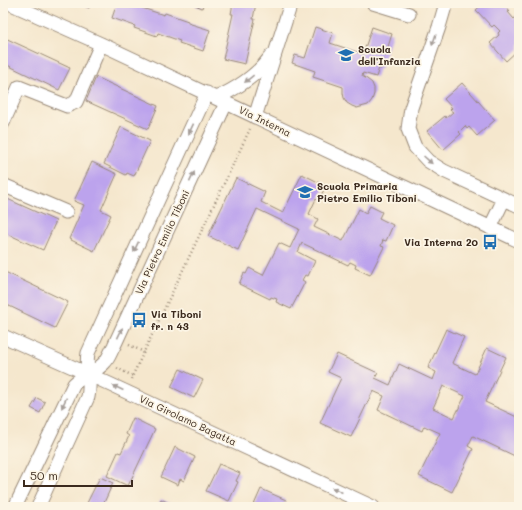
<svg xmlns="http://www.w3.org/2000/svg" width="522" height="510" viewBox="0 0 522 510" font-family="Mali,sans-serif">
	<rect width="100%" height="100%" fill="#fcf5e5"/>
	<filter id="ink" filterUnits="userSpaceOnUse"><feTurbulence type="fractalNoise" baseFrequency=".025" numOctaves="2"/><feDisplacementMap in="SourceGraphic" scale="8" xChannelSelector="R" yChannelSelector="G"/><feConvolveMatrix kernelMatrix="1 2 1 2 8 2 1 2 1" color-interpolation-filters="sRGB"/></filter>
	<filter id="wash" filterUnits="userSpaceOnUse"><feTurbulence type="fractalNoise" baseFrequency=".012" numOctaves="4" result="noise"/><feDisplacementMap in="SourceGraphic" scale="16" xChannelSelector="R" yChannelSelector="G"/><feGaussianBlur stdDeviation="0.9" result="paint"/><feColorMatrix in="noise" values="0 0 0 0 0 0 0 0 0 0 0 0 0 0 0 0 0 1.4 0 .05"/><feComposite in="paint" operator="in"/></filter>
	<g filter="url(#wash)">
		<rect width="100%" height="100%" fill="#f5e7cd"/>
		<g id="blocks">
			<path fill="#bca3ed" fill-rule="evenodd" d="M78,3h14l-3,5z
				M117,3h17l9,3 -1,2 22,7 1,-2 23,8v2l22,7 -7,21 -24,-8 1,-2 -22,-8 -1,3 -23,-8 1,-2 -23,-8z
				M196,3h8l-2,5 -7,-3z
				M233,3h23l-3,16h2l-10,45 -22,-5 10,-45h-2z
				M484,3h19l7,8 -2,1 6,7 3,-3 1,2 1,-1v32l-13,12 -16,-18 9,-8 -1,-2 2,-2 -6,-6 -2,2 -16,-17z
				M315,27l18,6 -3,10 33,11 9,-27 20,7 -11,35 -2,-1 -3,9 -13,-4 -1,3 5,3 5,4 2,5v6l-2,6 -4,5 -11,3 -5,-2 -5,-3 -3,-5 -1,-5v-6l-30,-10 2,-6 -23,-8 3,-8 10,3z
				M3,37l67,31 -11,22 -56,-27z
				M96,77l62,29 -10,23 -62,-28z
				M462,83l33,37 -18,16 -8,-9 -2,2 -2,-3 -6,6 2,2 -18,16 -16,-19 18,-15 1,2 7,-6 -3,-2 2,-2 -8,-9z
				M121,127l29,14 -16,35 -7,-3 -1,2 -22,-11z
				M92,162l25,12 -16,36 10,5 -17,36 -25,-12 15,-34 -10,-4z
				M302,174l24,12 -8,15 -2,-2 -7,15 9,5 -4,8 29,14 16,-32 7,4 4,-7 12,6 -3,6 14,7 -7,16 -3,-1 -2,6 3,1 -14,28 -15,-7 1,-3 -6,-3 -2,3 -46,-22 -4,9 17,9 -7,15 -3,-1 -3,5 3,2 -14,27 -15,-7 1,-3 -6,-2 -1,2 -31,-15 5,-11 2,1 3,-6 14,7 16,-32 11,5 9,-19 -42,-20 -19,41 -30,-14 28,-58 29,14 -4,10 22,11z
				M3,197l53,24 -13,29 -40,-18z
				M5,272l63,30 -13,26 -52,-25v-27z
				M446,329l18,8 -12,26 23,11 12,-26 19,9 -21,45 34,16v40l-46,-22 -5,10 5,3 -21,43 -33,-16 21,-43 -16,-7 -2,5 -44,-21 6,-14 -11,-5 -22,46 -31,-14 21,-45 -13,-6 9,-18 41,19 -3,5 15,7 9,-21 34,16 3,-8 -8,-4zM443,386l22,10 -11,22 -21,-10z
				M180,369l23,11 -9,18 -23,-11z
				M37,398l8,4 -5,11 -9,-5z
				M133,418l22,11 -27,57 -21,-10 11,-24 3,1 8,-17 -3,-2z
				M175,447l20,10 -11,24 -4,-2 -2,6 -17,-8z
				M219,464l21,9 -4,8 2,1 -9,19 -23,-10z
				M100,477l13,6 -11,24h-17z
				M261,489l25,11 -3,7h-30z
				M161,499l14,7 -1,1h-17z
				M306,504l7,3h-9z"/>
		</g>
	</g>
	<g filter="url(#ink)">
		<use href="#blocks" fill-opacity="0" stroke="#988876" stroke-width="1"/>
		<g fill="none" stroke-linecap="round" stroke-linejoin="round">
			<defs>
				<path id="minor" d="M9,3l92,41 418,197
					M373,3l36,11
					M446,3l-7,24 -28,81 -3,21 7,18 13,14 16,10 75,35
					M216,98c22,-10 41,-22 55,-42
					M255,117l36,-114
					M3,123l16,-36 48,19 9,-4 25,-58
					M3,185l63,27
					M490,228l14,-29
					M3,336l85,38 285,133
					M15,507l59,-123c9,-9 23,-12 31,-22 4,-4 6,-11 9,-16l112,-243
					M38,507l50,-110c4,-17 -3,-28 0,-44l119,-260"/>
			</defs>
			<use href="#minor" stroke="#988876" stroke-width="15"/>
			<path stroke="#988876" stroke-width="2.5" stroke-dasharray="1 3" stroke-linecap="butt" d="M129,345l15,7
				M117,368l16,8
				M131,379l119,-250
				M516,507l3,-5"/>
			<use href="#minor" stroke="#fff" stroke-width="13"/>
		</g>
		<defs><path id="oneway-solid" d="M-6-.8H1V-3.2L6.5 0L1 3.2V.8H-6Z"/></defs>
		<g fill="#a79f9a">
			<use href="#oneway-solid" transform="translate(434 40) rotate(109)"/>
			<use href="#oneway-solid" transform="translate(249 79) rotate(141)"/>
			<use href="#oneway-solid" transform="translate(191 129) rotate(115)"/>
			<use href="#oneway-solid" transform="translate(428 160) rotate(42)"/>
			<use href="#oneway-solid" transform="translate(192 177) rotate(-65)"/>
			<use href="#oneway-solid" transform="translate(136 247) rotate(115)"/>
			<use href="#oneway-solid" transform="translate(120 333) rotate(-65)"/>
			<use href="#oneway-solid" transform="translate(118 388) rotate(-155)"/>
			<use href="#oneway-solid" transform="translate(64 403) rotate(115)"/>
			<use href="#oneway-solid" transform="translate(337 490) rotate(-155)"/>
		</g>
	</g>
	<defs>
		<symbol id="school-bare" viewBox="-9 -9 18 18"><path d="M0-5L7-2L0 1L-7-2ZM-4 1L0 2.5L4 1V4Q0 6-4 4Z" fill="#1f6fb2" stroke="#fcf5e5" stroke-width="2.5" paint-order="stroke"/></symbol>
		<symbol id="bus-bare" viewBox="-9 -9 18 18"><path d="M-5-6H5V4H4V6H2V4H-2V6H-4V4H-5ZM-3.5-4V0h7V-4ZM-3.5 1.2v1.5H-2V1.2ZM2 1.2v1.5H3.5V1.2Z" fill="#1f6fb2" stroke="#fcf5e5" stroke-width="2.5" paint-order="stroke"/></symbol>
	</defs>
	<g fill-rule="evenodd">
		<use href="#school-bare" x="335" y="44" width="22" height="22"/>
		<use href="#school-bare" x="294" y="181" width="22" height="22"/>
		<use href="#bus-bare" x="479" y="231" width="22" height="22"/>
		<use href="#bus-bare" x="128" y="309" width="22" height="22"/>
	</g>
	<g text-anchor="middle" stroke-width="3.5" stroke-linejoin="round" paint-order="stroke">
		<g font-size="10" font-weight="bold" fill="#3b2a1e" stroke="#fcf5e5" text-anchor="start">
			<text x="358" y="53">Scuola<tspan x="358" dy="12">dell'Infanzia</tspan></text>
			<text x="317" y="190">Scuola Primaria<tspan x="317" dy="12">Pietro Emilio Tiboni</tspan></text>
			<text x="478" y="246" text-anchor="end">Via Interna 20</text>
			<text x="151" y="318">Via Tiboni<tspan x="151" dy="12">fr. n 43</tspan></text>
		</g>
		<g font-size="10" fill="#3b2a1e" stroke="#fcf5e5">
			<text transform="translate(265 121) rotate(26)" y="4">Via Interna</text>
			<text transform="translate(162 242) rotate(-65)" y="4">Via Pietro Emilio Tiboni</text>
			<text transform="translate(188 420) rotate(25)" y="4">Via Girolamo Bagatta</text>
		</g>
	</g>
	<rect width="522" height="510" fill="none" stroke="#fcf5e5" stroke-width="16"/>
	<path d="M24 480v6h108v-6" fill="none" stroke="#3b2a1e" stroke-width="2"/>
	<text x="30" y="480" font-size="12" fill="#3b2a1e" stroke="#fcf5e5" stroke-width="3" paint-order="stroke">50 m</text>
</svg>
